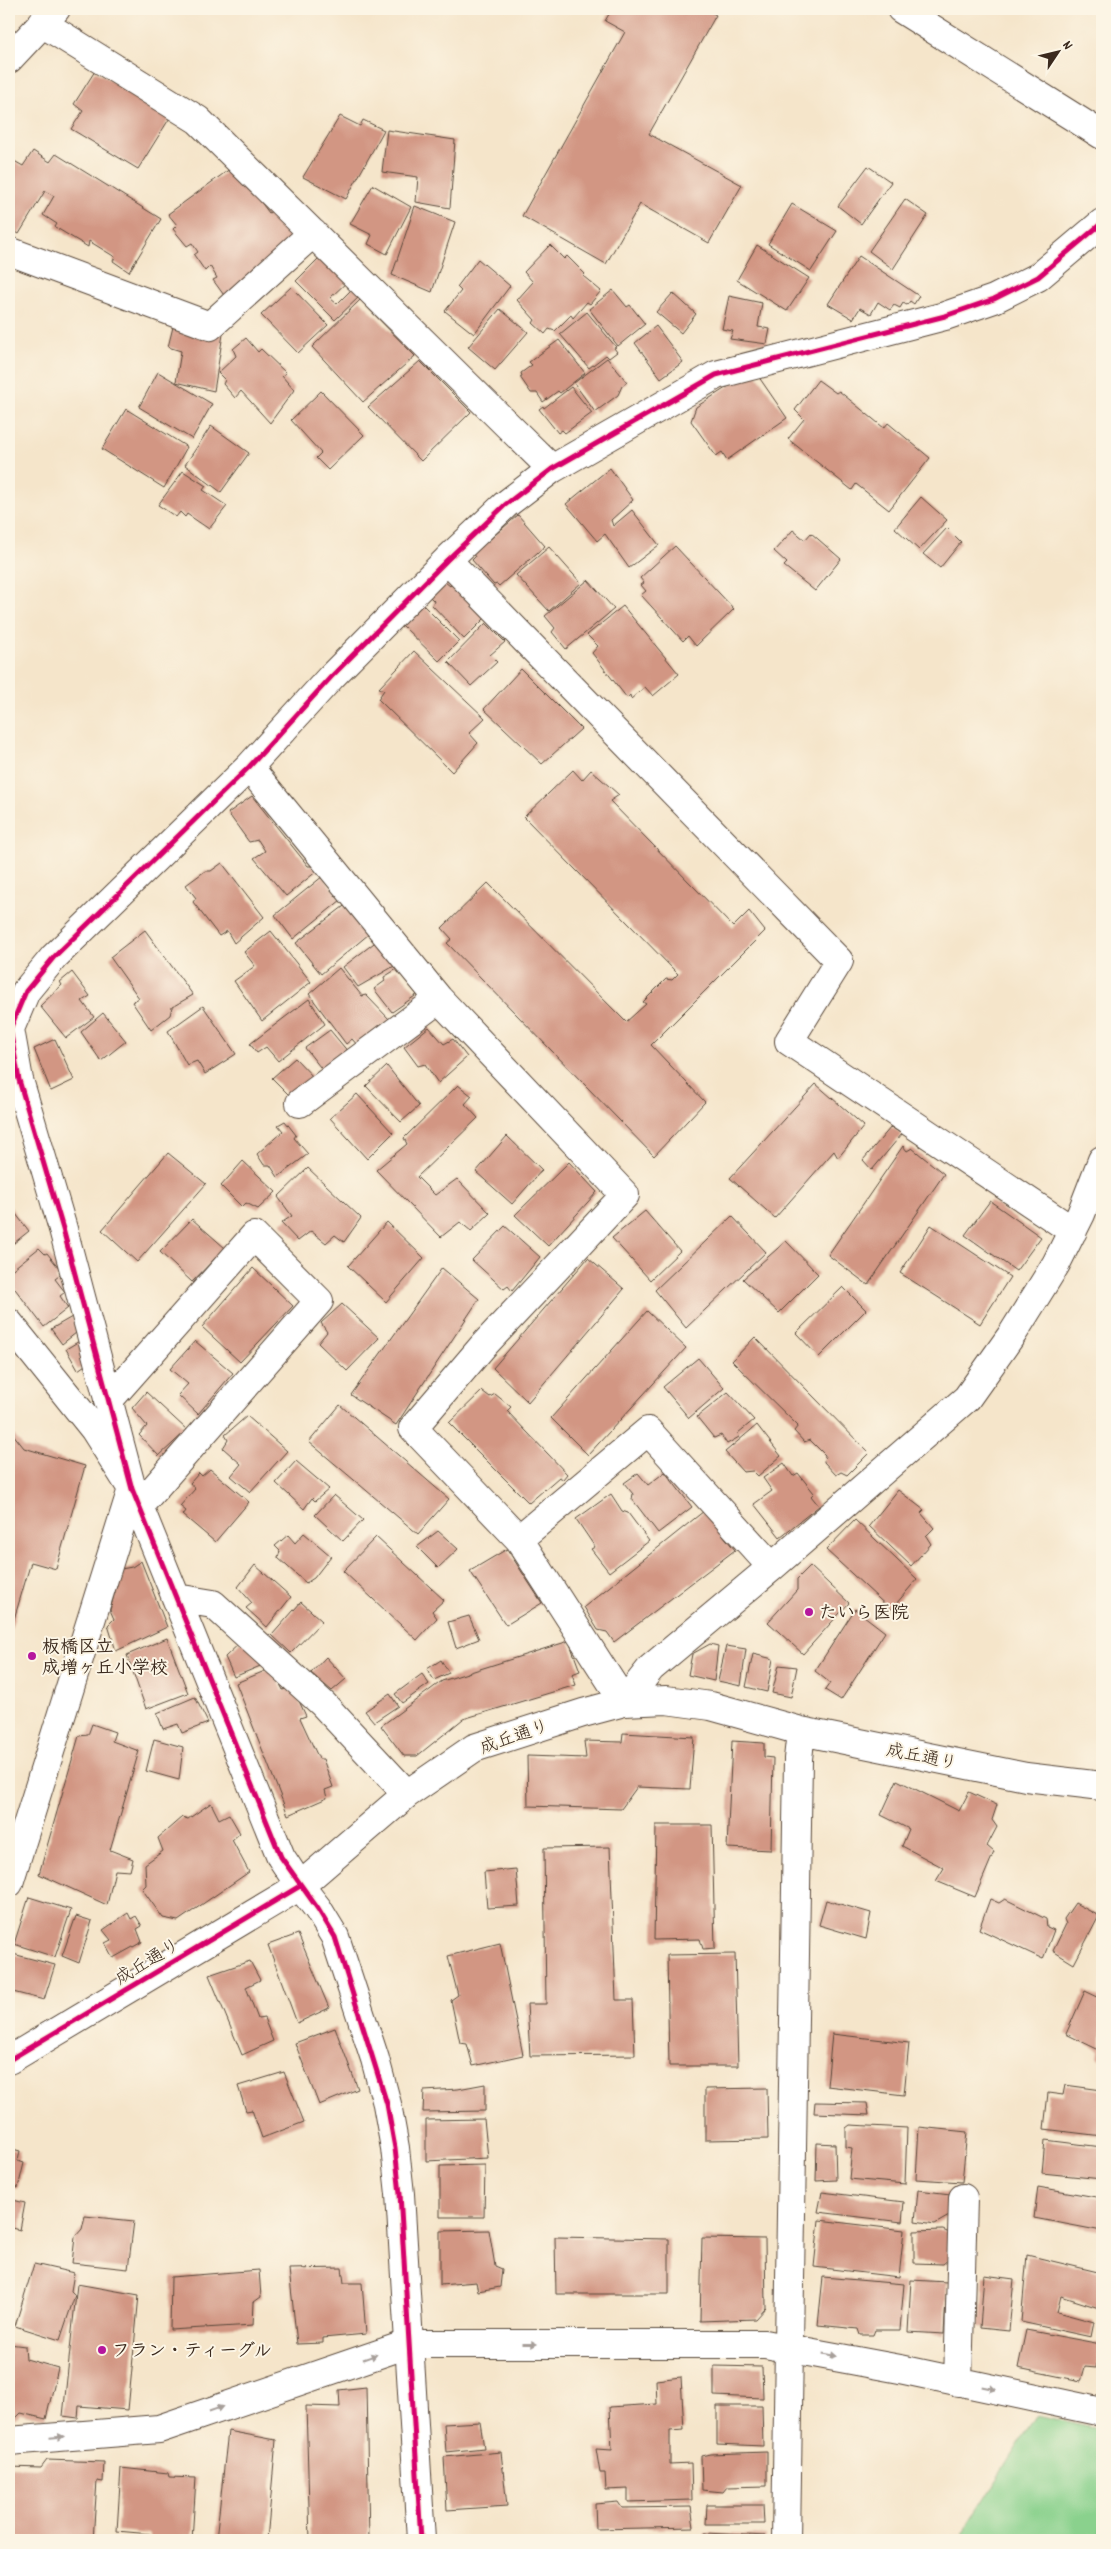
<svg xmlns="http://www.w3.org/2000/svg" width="1111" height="2549" viewBox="0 0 1111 2549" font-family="Dekko,'Klee One',sans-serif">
	<rect width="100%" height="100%" fill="#fcf5e5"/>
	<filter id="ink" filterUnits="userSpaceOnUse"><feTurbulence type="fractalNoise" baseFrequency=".02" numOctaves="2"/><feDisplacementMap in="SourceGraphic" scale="10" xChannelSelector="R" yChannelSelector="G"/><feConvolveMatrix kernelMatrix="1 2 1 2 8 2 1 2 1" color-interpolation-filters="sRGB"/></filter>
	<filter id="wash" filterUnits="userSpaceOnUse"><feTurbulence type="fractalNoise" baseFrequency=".0096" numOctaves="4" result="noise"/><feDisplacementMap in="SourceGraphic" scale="20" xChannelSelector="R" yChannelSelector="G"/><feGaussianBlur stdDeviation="1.12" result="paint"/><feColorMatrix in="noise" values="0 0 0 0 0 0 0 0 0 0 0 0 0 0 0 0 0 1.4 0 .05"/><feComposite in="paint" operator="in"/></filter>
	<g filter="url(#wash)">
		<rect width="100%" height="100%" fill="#f5e5ca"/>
		<path fill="#8ad18d" stroke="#627e56" d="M1037,2415l65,14v111h-144z"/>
		<g id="blocks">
			<path fill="#d29683" d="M612,9h93l11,6 -67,119 93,51 -33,58 -69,-39 -34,60 -84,-48 103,-184 -20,-11z
				M95,71l76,45 -33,53 -67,-40 12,-18 -9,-7z
				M340,116l20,10 3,-6 21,10 -38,69 -43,-22z
				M387,130l68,10 -5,68 -34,-6 2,-25 -36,-5z
				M33,151l17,11 6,-8 105,65 -32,53 -16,-11 2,-4 -26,-16 -1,6 -33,-20 2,-3 -14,-9 11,-19 -9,-5 -26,43 -10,-6v-70l14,8z
				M234,166l35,47 7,-5 22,30 -72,60 -13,-18 4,-2 -7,-12 -5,5 -11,-16 4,-3 -6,-9 -5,3 -14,-17 4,-4 -9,-11z
				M868,166l23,16 -30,42 -23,-18z
				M373,185l38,22 -24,47 -19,-10 4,-9 -22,-11z
				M905,199l23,16 -35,54 -24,-18z
				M792,204l45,27 -26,40 -43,-27z
				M415,206l40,16 -23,70 -40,-17z
				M550,245l14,14 3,-3 18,18 -2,2 18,15 -11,13 -3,-2 -14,16 -2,-3 -16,16 -6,-2 -4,5 -12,-11 2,-3 -18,-20 16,-18 -9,-10z
				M757,245l52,33 -22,33 -50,-31z
				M323,254l26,26 -19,18 7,6 18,-18 7,8 -27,26 -39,-39z
				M859,256l60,40 -5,8 -4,-3 -3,4 -4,-2 -3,5 -6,-3 -4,5 -12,-8 -7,12 -11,-6 -7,11 -25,-15z
				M478,259l32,27 -36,48 -29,-23 16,-20 -4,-4z
				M291,287l37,38 -30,28 -37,-38z
				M613,290l14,17 3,-2 15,19 -27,22 -29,-37z
				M673,293l23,21 -15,19 -25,-21z
				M729,296l33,7 -4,24 12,2 -3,15 -37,-5 3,-8 -11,-2z
				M360,300l55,56 -52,46 -51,-55z
				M500,309l28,23 -33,38 -27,-23z
				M587,312l29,35 -2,1 3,4 -8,6 -3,-3 -17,13 -29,-34z
				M174,323l49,11 -9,57 -38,-9 5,-31 -13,-4z
				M656,326l27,36 -22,16 -26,-35z
				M246,338l12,14 3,-3 25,24 -4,3 12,14 -24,33 -29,-32 -6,7 -12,-14 2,-4 -7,-7 18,-17 -3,-7z
				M559,340l26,33 -25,20 -2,-2 -15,11 -6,-9h-6l-11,-16 2,-1 -1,-3 11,-8 -3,-3z
				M607,358l20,24 -5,4 -4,9 -23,17 -21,-29z
				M420,361l51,51 -50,49 -53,-54z
				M754,370l33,48 -60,42 -5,-8 -6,4 -25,-35 5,-14z
				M158,372l54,32 -20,35 -53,-32z
				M818,380l18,13 3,-2 45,37 4,-5 42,35 -41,52 -33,-26 -4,6 -64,-51 16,-20 -9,-9z
				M571,387l21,26 -27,20 -3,-3 -4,3 -19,-24 4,-3 1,2z
				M321,391l43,44 -36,35 -12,-12 5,-5 -30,-33z
				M126,409l61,38 -23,41 -62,-39z
				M211,426l38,27 -28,39 -36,-27z
				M610,468l23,32 -22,20 2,6 19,-16 27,35 -30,23 -24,-34 -8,7 -31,-37z
				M183,471l23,15 -3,4 24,16 -18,23 -22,-15 -2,3 -5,-5 -4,5 -18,-12z
				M921,497l26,23 -28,30 -24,-22z
				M518,515l27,31 -46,40 -2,-2 -3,1 -22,-25 3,-3 -2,-3z
				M947,528l14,14 -21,26 -17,-14z
				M793,530l12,10 6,-7 30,26 -26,32 -31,-25 3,-3 -13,-12z
				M675,546l59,63 -38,37 -8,-10 -5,5 -42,-46 5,-4 -5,-6 3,-2 -4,-5z
				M549,547l32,36 -32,28 -33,-36z
				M455,580l33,35 -24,24 -32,-34 2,-4 -5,-5 16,-14 5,4z
				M588,580l26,29 -48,40 -14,-17 3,-4 -10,-12z
				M423,605l36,36 -20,20 -37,-36z
				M623,606l56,68 -26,22 -8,-9 -14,12 -1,-4 -3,3 -35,-45 6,-7 -11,-11z
				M486,623l19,19 -15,13 7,7 -26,24 -23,-24z
				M414,651l71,67 -16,15 9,10 -26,29 -74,-73 6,-9 -5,-2z
				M521,669l60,60 -39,35 -58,-55z
				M573,770l9,10 9,-10 28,25 -9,6 123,126 16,-16 16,20 -114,114 54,57 -51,54 -207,-213 5,-4 -10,-11 46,-45 138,139 20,-18 -3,-2 23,-23 6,1 6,-6 -154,-157z
				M252,796l56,70h5l4,5 -31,25 -32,-38 11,-7 -7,-11 -9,2 -21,-29z
				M222,863l42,54 -30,26 -7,-12 -8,5 -26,-34 3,-4 -10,-13 19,-14h6z
				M323,876l18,24 -48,39 -18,-24z
				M348,903l21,31 -48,40 -25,-31z
				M145,930l48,65 -21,12 -2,8 -19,15 -19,-28 7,-4 -29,-41z
				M271,931l40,51 -49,39 -28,-40 21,-15 -11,-14z
				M378,940l18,25 -38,22 -15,-20z
				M339,968l23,28 4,-1 24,25 -32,26 -6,-7 -6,5 -37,-50z
				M397,969l21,25 -26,18 -18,-23 11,-8 -1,-4z
				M72,972l18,24 -8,5 12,16 -28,21 -26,-32 22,-21 -2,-3z
				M309,999l16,25 -47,37 -12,-14 -9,6 -7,-9z
				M203,1006l33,48 -31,20 -8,-13 -10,4 -19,-34z
				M103,1013l23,28 -25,20 -20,-29z
				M429,1027l15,17 9,-5 14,18 -29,26 -13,-19 -7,2 -14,-19z
				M330,1030l19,23 -25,19 -19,-24z
				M55,1039l19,41 -23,11 -17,-42z
				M295,1058l21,22 -23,19 -21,-21z
				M387,1066l32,40 -18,16 -35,-36z
				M816,1084l48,42 -26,32 -4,-7 -59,67 -45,-40z
				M458,1085l14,11 -7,8 13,14 -61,59 18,18 22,-16 33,34 -19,18 -11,-9 -19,15 -65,-67 31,-26 -3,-6z
				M357,1094l36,39 -26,26 -37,-41z
				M285,1121l11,14 -2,3 14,16 -30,23 -8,-12h-6l-7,-11 26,-23 -5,-6z
				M891,1127l11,7 -30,36 -9,-10z
				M507,1136l35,34 -30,34 -36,-32z
				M903,1146l4,5 5,-3 32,26 -76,111 -40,-30z
				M168,1153l38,31 -69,78 -35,-32z
				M243,1161l33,31 -18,17 -12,-6 -4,4 -21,-21z
				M569,1162l28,30 -49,54 -33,-31z
				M308,1168l53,50 -17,24 -9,-7 -9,8 -15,-12 -13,10 -17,-18 11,-7 -14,-19z
				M990,1201l51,36 -25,34 -51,-36z
				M9,1205l20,26 -20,16z
				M645,1211l35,40 -30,29 -38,-42z
				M732,1216l34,36 -80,76 -31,-38z
				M192,1219l33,29 -33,34 -32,-30z
				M387,1222l37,36 -38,44 -38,-36z
				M931,1225l79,52 -30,47 -80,-51z
				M505,1226l35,31 -28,34 -4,-5 -4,3 -32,-29z
				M786,1241l32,33 -39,39 -36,-34z
				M39,1248l6,6 2,-1 16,20 -8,6 10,13 -5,4 8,12 -24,19 -35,-46v-9z
				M588,1258l36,31 -96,113 -35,-34z
				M253,1268l40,38 -53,56 -38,-35z
				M442,1268l37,31 -83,126 -45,-30z
				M843,1287l23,23 -47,47 -23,-24z
				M342,1304l37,34 -32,33 -29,-28 9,-11 -6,-9z
				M647,1311l39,37 -98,107 -37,-37z
				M72,1317l9,12 -19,15 -11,-15z
				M755,1337l114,116 -22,22 -6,-3 -5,3 -12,-13 1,-7 -15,-15 -6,2 -10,-11 4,-5 -66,-65z
				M81,1340l6,11 -5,3 6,9 -10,7 -12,-21z
				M195,1341l38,32 -35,41 -20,-19 10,-11 -18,-15z
				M698,1358l26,30 -35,30 -26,-31z
				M482,1391l8,6 5,-3 16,13 -4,4 60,63 -4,5 -4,-2 -30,26 -80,-80z
				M146,1392l41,38 -28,26 -20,-21 8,-9 -15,-18z
				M728,1392l26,28 -16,13 1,4 -12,7 -6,-9 -7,3 -17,-21z
				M340,1405l109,94 -31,35 -109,-92z
				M247,1416l40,35 -37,41 -19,-16 10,-12 -18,-16 5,-8 -3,-5z
				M757,1425l24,31 -23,20 -5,-5 -10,1 -18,-20z
				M9,1429l15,19 61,18 -29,103 -25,-7 -22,74z
				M296,1461l33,28 -14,12 -3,-3 -8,11 -28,-26z
				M784,1463l9,13 5,-3 16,20 -3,3 8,10 -39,31 -26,-33 18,-13 -9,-13z
				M210,1469l39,33 -34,40 -32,-27 3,-4 -6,-5 15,-17 -5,-6 9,-10 3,3z
				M665,1472l27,35 -34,26 -26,-34 1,-5 -9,-11 14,-10 10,12z
				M898,1490l26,20 -3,3 13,15 -8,8 5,8 -20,22 -42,-40z
				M611,1494l11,17 6,2 21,28 -40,31 -18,-23 4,-2 -19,-28z
				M334,1495l29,25 -20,21 -28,-26z
				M704,1511l31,39 -121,92 -7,-10 -9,-2 -14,-23z
				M855,1520l62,59 -26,31 -65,-60z
				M438,1531l20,18 -20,19 -21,-21z
				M304,1533l27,23 -17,22 -8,5 -28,-25 2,-7 -5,-5 13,-11 7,8z
				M376,1537l68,63 -12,11 5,7 -20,22 -74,-69z
				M507,1549l35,54 -36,22 -36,-54z
				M141,1561l26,66 -51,24 -8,-26 6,-6 -4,-9 11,-41 11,-2z
				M255,1565l36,32 -24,30 -21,-19 6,-5 -14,-16z
				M810,1566l39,37 -46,51 -35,-32 29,-32v-11z
				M301,1602l21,19 -31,32 -19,-18z
				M855,1609l30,23 -44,68 -16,-10 5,-7 -15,-12z
				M469,1616l10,23 -23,9 -8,-26z
				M167,1638l21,55 -42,16 -19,-54z
				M244,1639l26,23 -36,15 -9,-20z
				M569,1641l11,30 -8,3 4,11 -113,34 -46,37h-13l-23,-30 61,-45z
				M710,1644l8,2 -4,35 -26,-6 4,-21z
				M726,1646l20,3 -5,37 -23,-5z
				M753,1654l20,5 -6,33 -21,-5z
				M326,1657l20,22 -14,12 -21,-18z
				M441,1660l8,13 -15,7 -7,-11z
				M779,1665l18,2 -6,30 -19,-4z
				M272,1668l11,22 9,-4 14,30 -6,2 19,41h4l10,28 -8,3 2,8 -39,17 -52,-132z
				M422,1674l7,10 -27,19 -7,-9z
				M390,1694l8,12 -24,16 -9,-11z
				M195,1697l13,26 -26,10 -4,-9 -15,5 -6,-16z
				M92,1724l23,8 -3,9 27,10 -29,99 23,9 -3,12 -15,-1 -8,35 -68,-31 40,-138 9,-1z
				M623,1733l71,4 -4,52 -53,-2 -16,22 -93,-3 -1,-50 59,2 -2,-17 38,1z
				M154,1739l29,8 -4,33 -33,-9z
				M732,1741l32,2v14l9,1 -2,92 -44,-2z
				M897,1780l62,31 10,-19 28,13 -5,15 5,7 -10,19 7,6 -19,45 -39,-16 8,-13 -42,-22 7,-17 -28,-14z
				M211,1803l8,16 10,-5 11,19 -8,7 17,32 -71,49 -15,-3 -21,-29 4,-4 -1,-21 18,-13 -5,-13 24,-21 6,2z
				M656,1825h56l3,123 -12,1 -3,-10 -46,1z
				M610,1847l6,153h17l2,55 -105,1 -3,-52h19l-2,-156z
				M516,1869l3,37 -32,2 -3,-36z
				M29,1897l42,13 -16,47 -41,-13z
				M990,1899l9,4 6,-4 41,20 1,8 7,3 -11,29 -64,-30z
				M826,1900l45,13 -5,26 -47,-14z
				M1075,1903l24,13 -25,48 -21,-13 13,-27 -2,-5z
				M128,1913l3,6 5,-3 6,10 -5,3 5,13 -29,16 -8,-15 6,-3 -8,-10z
				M76,1916l16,5 -13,42 -17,-7z
				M298,1934l31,74 -32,15 -29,-78z
				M500,1943l23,112 -50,11 -6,-22 -7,-1 -9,-43 7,-5 -10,-39z
				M9,1953l46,12 -11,35 -35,-9z
				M735,1954l3,112h-69l-2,-111z
				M250,1961l10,19 -14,7 12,32 6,-1 9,23 -31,14 -33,-80z
				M1085,1991l17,8v61l-4,-2 1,-8 -33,-16z
				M335,2028l23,61 -39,16 -24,-62z
				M832,2034l77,9 -5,52 -77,-9z
				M284,2072l20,50 -42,16 -10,-28 -6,1 -8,-25z
				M485,2084v27l-62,1 1,-21 34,-2z
				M1065,2085l37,5v46l-58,-7 4,-36 15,2z
				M767,2088l1,51 -63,1v-51z
				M815,2102l52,1 2,12 -55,-2z
				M484,2119l4,39 -62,3v-41z
				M850,2125l57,3 -2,56 -56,-5 3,-31 -6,-1v-19z
				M919,2127l48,5 -5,50 -46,-3z
				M1045,2140l57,7v32l-60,-6z
				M817,2143l18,1 1,36 -20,1z
				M9,2148l11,3 -2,10 6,2 -6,25 -9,-3z
				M485,2165l-1,52h-44v-51z
				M1038,2187l64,11v33l-68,-13z
				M918,2190l32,4 -1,22 -14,8 -20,-3z
				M822,2192l82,10 -2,20 -84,-10z
				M9,2199l16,4 -5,27 -11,-3z
				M85,2216l49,5 -6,48 -56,-6 3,-26 7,-8z
				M819,2220l85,10 -5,47 -85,-10z
				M489,2230l6,36 7,3 -2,18 -22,4 -2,-9 -36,3v-54z
				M943,2230l8,4 -1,24 -7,6 -29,-1v-32z
				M555,2237l114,2v55h-113z
				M702,2238l63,1 1,69 -10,11 -56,2z
				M1027,2255l75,18 -3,35 -38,-12 -4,16 37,10 -3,15 -70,-15z
				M34,2264l40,9 -3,18 4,4 -15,45 -45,-14z
				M342,2268l2,15h18l4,51 -43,4v5l-26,1 -8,-75z
				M259,2270l2,27 -7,5 -1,23 -83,5 1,-53z
				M984,2275l30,4 -5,52 -29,-3z
				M823,2277l81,7 -4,46h-25l-2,5h-13l-2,-6 -40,-4z
				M911,2280l36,2 -3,52 -36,-2z
				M77,2284l62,11 -11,115 -49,-4 -1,12 -15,-2z
				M1026,2330l75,14 -5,24 -11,-1 -4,14 -63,-13z
				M9,2344l16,2 1,13 32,9 -12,51 -25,-6 -6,6 -6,-2z
				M714,2366l48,1 1,31 -49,-2z
				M681,2377l3,53 -14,1v33l21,-1 1,37 -64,2v-13l-22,1 -1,-17h-5l-4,-24 16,1 -2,-43 47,-3 -1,-24z
				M366,2387l3,153h-59l-4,-134 34,1 -1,-17z
				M717,2406h45l1,40 -46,-2z
				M480,2422l4,26 -38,4 -2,-28z
				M228,2431l48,9 -9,100h-51z
				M501,2452l6,54 -60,4 -3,-53z
				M767,2452v34l-40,1 -4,5 -21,-2 -1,-34 9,-2z
				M47,2460l57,2 -1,20 -6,-1 -4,59 -84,-3v-70l32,1z
				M121,2468l47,5 1,4 27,1 -4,62h-42v-6l-33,-3z
				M618,2502l4,6 69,-1 3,20 -98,2 -1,-25z
				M707,2505h56l1,19h-58z
				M705,2533l61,3v4h-62z
				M690,2536l1,4h-80v-3z"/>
		</g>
	</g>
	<g filter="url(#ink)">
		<use href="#blocks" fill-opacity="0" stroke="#574638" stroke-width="1"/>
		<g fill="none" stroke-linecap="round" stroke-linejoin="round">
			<defs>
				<path id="street" d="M901,9l201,126
					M42,23l156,97 354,349
					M1102,223l-64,54 -44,22 -49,17 -229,59 -164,94 -47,36 -58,55 -116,117 -82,90 -195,190 -28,34 -16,38 9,51 44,149 69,260 149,368 19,29 107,-92 67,-46 109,-35 41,-11 42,-2 45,6 90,25 225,46 76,9
					M9,251l201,75 103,-93
					M447,560l392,401 -50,80 284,190
					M249,767l190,232 186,196 -142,151 -70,82 106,111 105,163 27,-34 121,-101 195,-169 46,-65 43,-69 25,-50 21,-54
					M300,1103l139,-104
					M9,1323l85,106 38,60 -123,394
					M108,1401l146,-165 65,65 -180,205
					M519,1539l129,-108 124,136
					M176,1598l37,6 110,100 84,90
					M958,2382l5,-184
					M9,2441l150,-12 249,-85h357l135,25 202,43
					M786,2540l12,-781 3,-28"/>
				<path id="secondary" d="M9,59l47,-50
					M9,2060l291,-174 18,23 17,28 40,122 12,45 8,44 5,46 21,346"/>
			</defs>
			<use href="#street" stroke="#574638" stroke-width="30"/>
			<use href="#secondary" stroke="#574638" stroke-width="30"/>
			<use href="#street" stroke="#fff" stroke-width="28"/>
			<use href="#secondary" stroke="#fff" stroke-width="28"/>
			<defs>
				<path id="cycleway" d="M9,2060l291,-174
					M421,2540l-21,-346 -5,-46 -8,-44 -52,-167 -17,-28 -37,-52 -149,-368 -69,-260 -44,-149 -9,-51 16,-38 28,-34 195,-190 82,-90 116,-117 58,-55 47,-36 164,-94 229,-59 49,-17 44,-22 64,-54"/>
			</defs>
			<use href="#cycleway" stroke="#fcf5e5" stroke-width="8"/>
			<use href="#cycleway" stroke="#d6006c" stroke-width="5"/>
		</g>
		<defs><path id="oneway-solid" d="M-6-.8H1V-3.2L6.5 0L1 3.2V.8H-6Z" transform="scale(1.25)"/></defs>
		<g fill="#a79f9a">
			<use href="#oneway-solid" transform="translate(530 2344)"/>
			<use href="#oneway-solid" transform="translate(830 2355) rotate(11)"/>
			<use href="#oneway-solid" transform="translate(370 2357) rotate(-19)"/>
			<use href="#oneway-solid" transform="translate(989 2388) rotate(12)"/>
			<use href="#oneway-solid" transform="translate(216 2409) rotate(-19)"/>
			<use href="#oneway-solid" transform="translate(57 2437) rotate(-5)"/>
		</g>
	</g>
	<g fill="#b5179e" stroke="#fcf5e5" stroke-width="2">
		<circle cx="809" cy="1612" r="5"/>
		<circle cx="32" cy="1656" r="5"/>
		<circle cx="102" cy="2350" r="5"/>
	</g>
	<g text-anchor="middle" stroke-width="4" stroke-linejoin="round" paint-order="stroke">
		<g font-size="18" font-weight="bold" fill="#3b2a1e" stroke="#fcf5e5" text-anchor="start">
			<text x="819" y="1618">たいら医院</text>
			<text x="42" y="1652">板橋区立<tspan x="42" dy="21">成増ヶ丘小学校</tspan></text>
			<text x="112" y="2356">フラン・ティーグル</text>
		</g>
		<g font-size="18" fill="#3b2a1e" stroke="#fcf5e5">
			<text transform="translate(514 1736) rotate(-19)" y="6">成丘通り</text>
			<text transform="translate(922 1756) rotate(12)" y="6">成丘通り</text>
			<text transform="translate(147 1961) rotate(-31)" y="6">成丘通り</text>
		</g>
	</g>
	<rect width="1111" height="2549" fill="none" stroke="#fcf5e5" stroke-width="30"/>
	<g transform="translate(1058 52) rotate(55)" stroke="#fcf5e5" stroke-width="4" paint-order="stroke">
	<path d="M0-4L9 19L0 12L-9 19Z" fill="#3b2a1e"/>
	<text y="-8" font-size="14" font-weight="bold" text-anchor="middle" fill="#3b2a1e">N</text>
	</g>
</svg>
